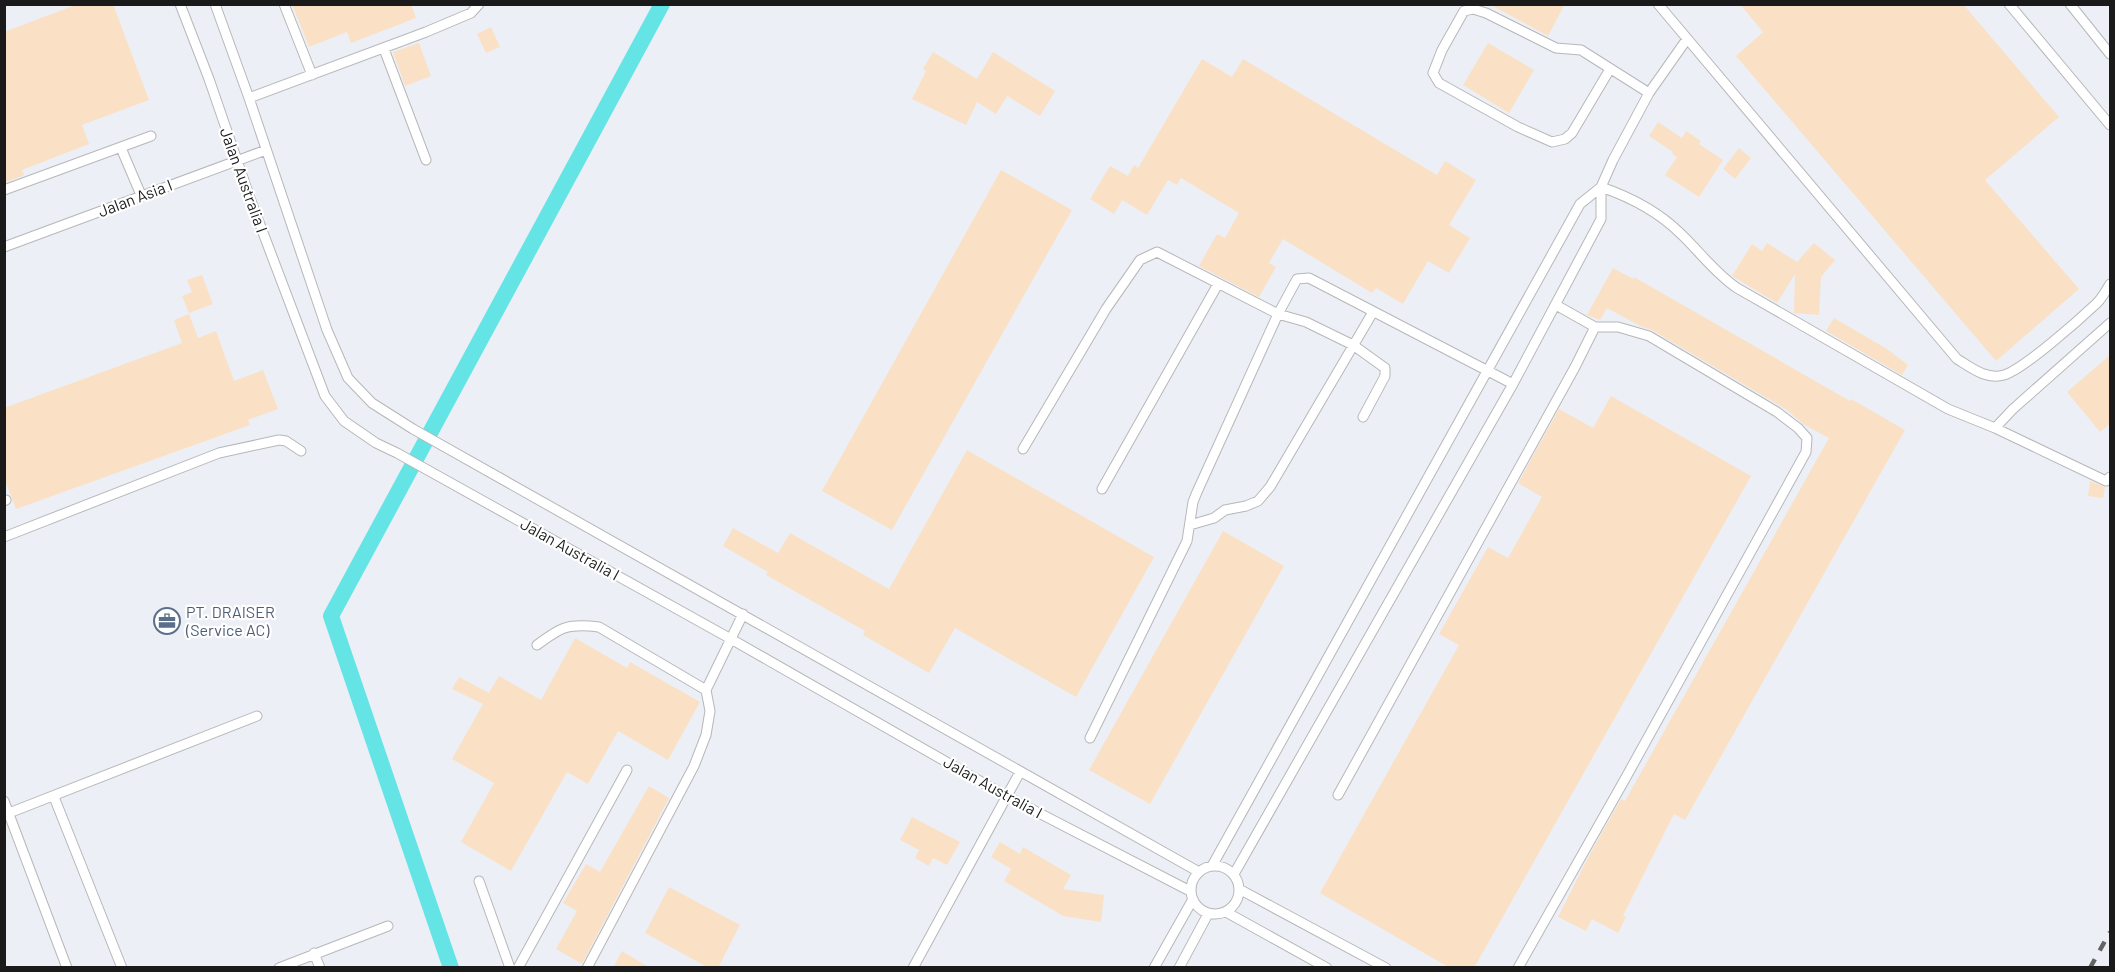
<svg xmlns="http://www.w3.org/2000/svg" width="2115" height="972" viewBox="0 0 2115 972" font-family="Barlow,sans-serif">
	<rect width="100%" height="100%" fill="#fafbfc"/>
	<path fill="#eceff6" d="M5,5h2105v962l-2105,1z"/>
	<g fill="none" stroke-linecap="round" stroke-linejoin="round">
		<path stroke="#65e4e6" stroke-width="16" d="M451,968l-120,-352 331,-612"/>
	</g>
	<path fill="#fae1c6" d="M78,4h35l36,96 -67,25 7,19 -67,26 2,5 -20,8v-151z
		M292,4h119l5,14 -65,25 -4,-11 -38,15z
		M1489,4h76l-17,32z
		M1740,4h223l96,113 -74,63 94,109 -83,72 -260,-305 27,-24z
		M491,27l9,20 -14,6 -9,-19z
		M419,43l12,33 -26,10 -12,-34z
		M1488,43l46,27 -25,43 -46,-28z
		M933,52l44,27 16,-27 62,39 -15,25 -33,-20 -11,18 -19,-12 -11,23 -54,-26 14,-28 -3,-2z
		M1202,59l30,18 11,-18 194,116 8,-14 31,19 -27,45 21,13 -21,35 -21,-12 -25,43 -27,-16 -4,5 -89,-54 -14,24 7,4 -17,30 -60,-31 18,-32 8,4 14,-25 -58,-35 -4,7 -9,-5 -21,35 -25,-15 -8,14 -24,-15 20,-33 18,10 6,-11 4,3z
		M1658,122l24,16 4,-7 15,10 -2,3 24,16 -24,37 -34,-22 12,-18 -5,-3 1,-2 -24,-16z
		M1739,148l12,10 -16,21 -12,-10z
		M1001,170l71,40 -180,320 -70,-39z
		M1767,243l30,19 17,-19 21,17 -14,17 -2,38 -25,-2 1,-39 -18,29 -45,-27 20,-32 10,7z
		M1613,268l20,11 1,-2 216,124 1,-2 54,31 -220,390 -11,-6 -51,102 3,1 -8,16 -26,-14 -6,12 -28,-14 31,-61 32,-57 4,2 204,-363 -26,-14 -16,-14 -135,-80 -12,-4 -33,-18 -7,12 -13,-5z
		M202,275l11,29 -24,9 -7,-17 10,-4 -5,-12z
		M189,314l9,24 18,-7 18,50 29,-11 15,39 -30,11 2,5 -234,84 -12,-31v-70l178,-65 -8,-23z
		M1834,318l53,31 21,16 -6,10 -76,-44z
		M2110,355v69l-10,8 -33,-40z
		M1611,396l140,80 -277,492h-24l-130,-75 139,-248 -20,-11 49,-87 20,11 34,-61 -24,-14 41,-74 34,19z
		M967,450l187,107 -78,140 -121,-69 -26,45 -66,-38 2,-4 -99,-56 2,-3 -45,-26 10,-18 45,25 12,-20 99,56z
		M2090,481l15,6 -2,11 -15,-2z
		M1223,531l61,35 -134,238 -61,-34z
		M575,638l52,30 3,-6 70,40 -32,58 -50,-29 -30,53 -21,-12 -56,99 -50,-29 33,-59 -42,-24 31,-55 -31,-15 7,-12 30,16 10,-17 42,24z
		M649,786l20,12 -87,166 -26,-15 21,-38 -14,-8 23,-39 14,8z
		M912,817l48,25 -13,23 -14,-7 -4,8 -14,-8 4,-8 -19,-10z
		M1000,842l20,12 3,-7 48,28 -8,14 41,6 -3,27 -38,-6 -59,-35 7,-12 -20,-12z
		M669,887l71,38 -22,43h-9l-64,-35z
		M622,951l28,17h-37z"/>
	<g fill="none" stroke-linecap="round" stroke-linejoin="round">
		<defs>
			<path id="service" d="M180,4l29,75 42,122 74,195 19,25 32,22 21,10 334,186 275,157 184,95
				M215,4l34,94 78,232 21,48 24,25 41,26 786,443
				M284,4l28,71
				M1658,4l299,355c15,9 29,21 47,16 20,-6 76,-56 93,-72 5,-5 9,-12 13,-19
				M2009,4l101,121
				M2070,4l40,50
				M384,49l42,111
				M1610,69l-38,64 -7,6 -13,3 -34,-15 -79,-44 -6,-10 9,-23 22,-39 9,-2 13,4 70,35 25,2 68,43
				M249,98l177,-66 45,-19 8,-9
				M121,148l20,47
				M1601,187c29,10 58,25 80,47 19,18 34,39 56,54l211,121 47,19 18,-19 97,-86
				M4,190l147,-54
				M4,247l262,-97
				M1995,428l111,53 4,-4
				M1023,449l83,-140 34,-49 17,-8 121,62 28,8 47,23 32,23v8l-22,41
				M1102,489l116,-205
				M4,501l2,-1
				M1190,525l24,-7 11,-8 21,-4 12,-5 12,-14 103,-175
				M4,537l215,-84 60,-13 7,1 15,10
				M537,645c24,-18 31,-22 62,-18l107,63
				M1090,738l97,-197 6,-39 4,-10 81,-178 19,-35 12,-1 204,106
				M1338,795l237,-428 20,-40
				M54,797l68,171
				M4,801l63,167
				M9,813l248,-97
				M1212,866l368,-662 21,-17
				M1191 890a24 24 0 1 1 48 0a24 24 0 1 1-48 0Z
				M1234,874l279,-490 88,-165v-32l12,-27 36,-67 38,-54
				M479,881l31,87
				M1239,889l147,79
				M1226,912l101,56
				M314,953l6,15
				M279,968l109,-42
				M518,968l109,-198
				M587,968l107,-202 12,-31 4,-24 -4,-21 37,-76
				M913,968l107,-196
				M1154,968l39,-69
				M1179,968l29,-54
				M1518,968l107,-189 181,-327 1,-14 -9,-10 -21,-16 -128,-76 -31,-9h-23l-39,-22"/>
		</defs>
		<use href="#service" stroke="#b6b7b8" stroke-width="11"/>
		<use href="#service" stroke="#fff" stroke-width="9"/>
		<path stroke="#636364" stroke-width="4.5" stroke-dasharray="10 10" stroke-linecap="butt" d="M2090,968l20,-36"/>
	</g>
	<defs>
		<symbol id="office-ring" viewBox="-11 -11 22 22"><circle r="9.5" fill="#fff" stroke="#5c6f8a" stroke-width="1.5"/><path d="M-6-3h4V-5.5h4V-3h4V5H-6ZM-1-4.5V-3h2v-1.5ZM-6 0V1H6V0Z" fill="#5c6f8a"/></symbol>
	</defs>
	<g fill-rule="evenodd">
		<use href="#office-ring" x="152" y="606" width="30" height="30"/>
	</g>
	<g text-anchor="middle" stroke-width="4.5" stroke-linejoin="round" paint-order="stroke">
		<g font-size="16" fill="#1a1a1a" stroke="#fff">
			<text transform="translate(244 180) rotate(70)" y="6">Jalan Australia I</text>
			<text transform="translate(135 198) rotate(-21)" y="6">Jalan Asia I</text>
			<text transform="translate(570 549) rotate(29)" y="6">Jalan Australia I</text>
			<text transform="translate(993 787) rotate(29)" y="6">Jalan Australia I</text>
		</g>
		<g font-size="16" fill="#4e5e75" stroke="#fff" text-anchor="start">
			<text x="186" y="618">PT. DRAISER<tspan x="186" dy="18">(Service AC)</tspan></text>
		</g>
	</g>
	<rect width="2115" height="972" fill="none" stroke="#1a1a1a" stroke-width="12"/>
</svg>
